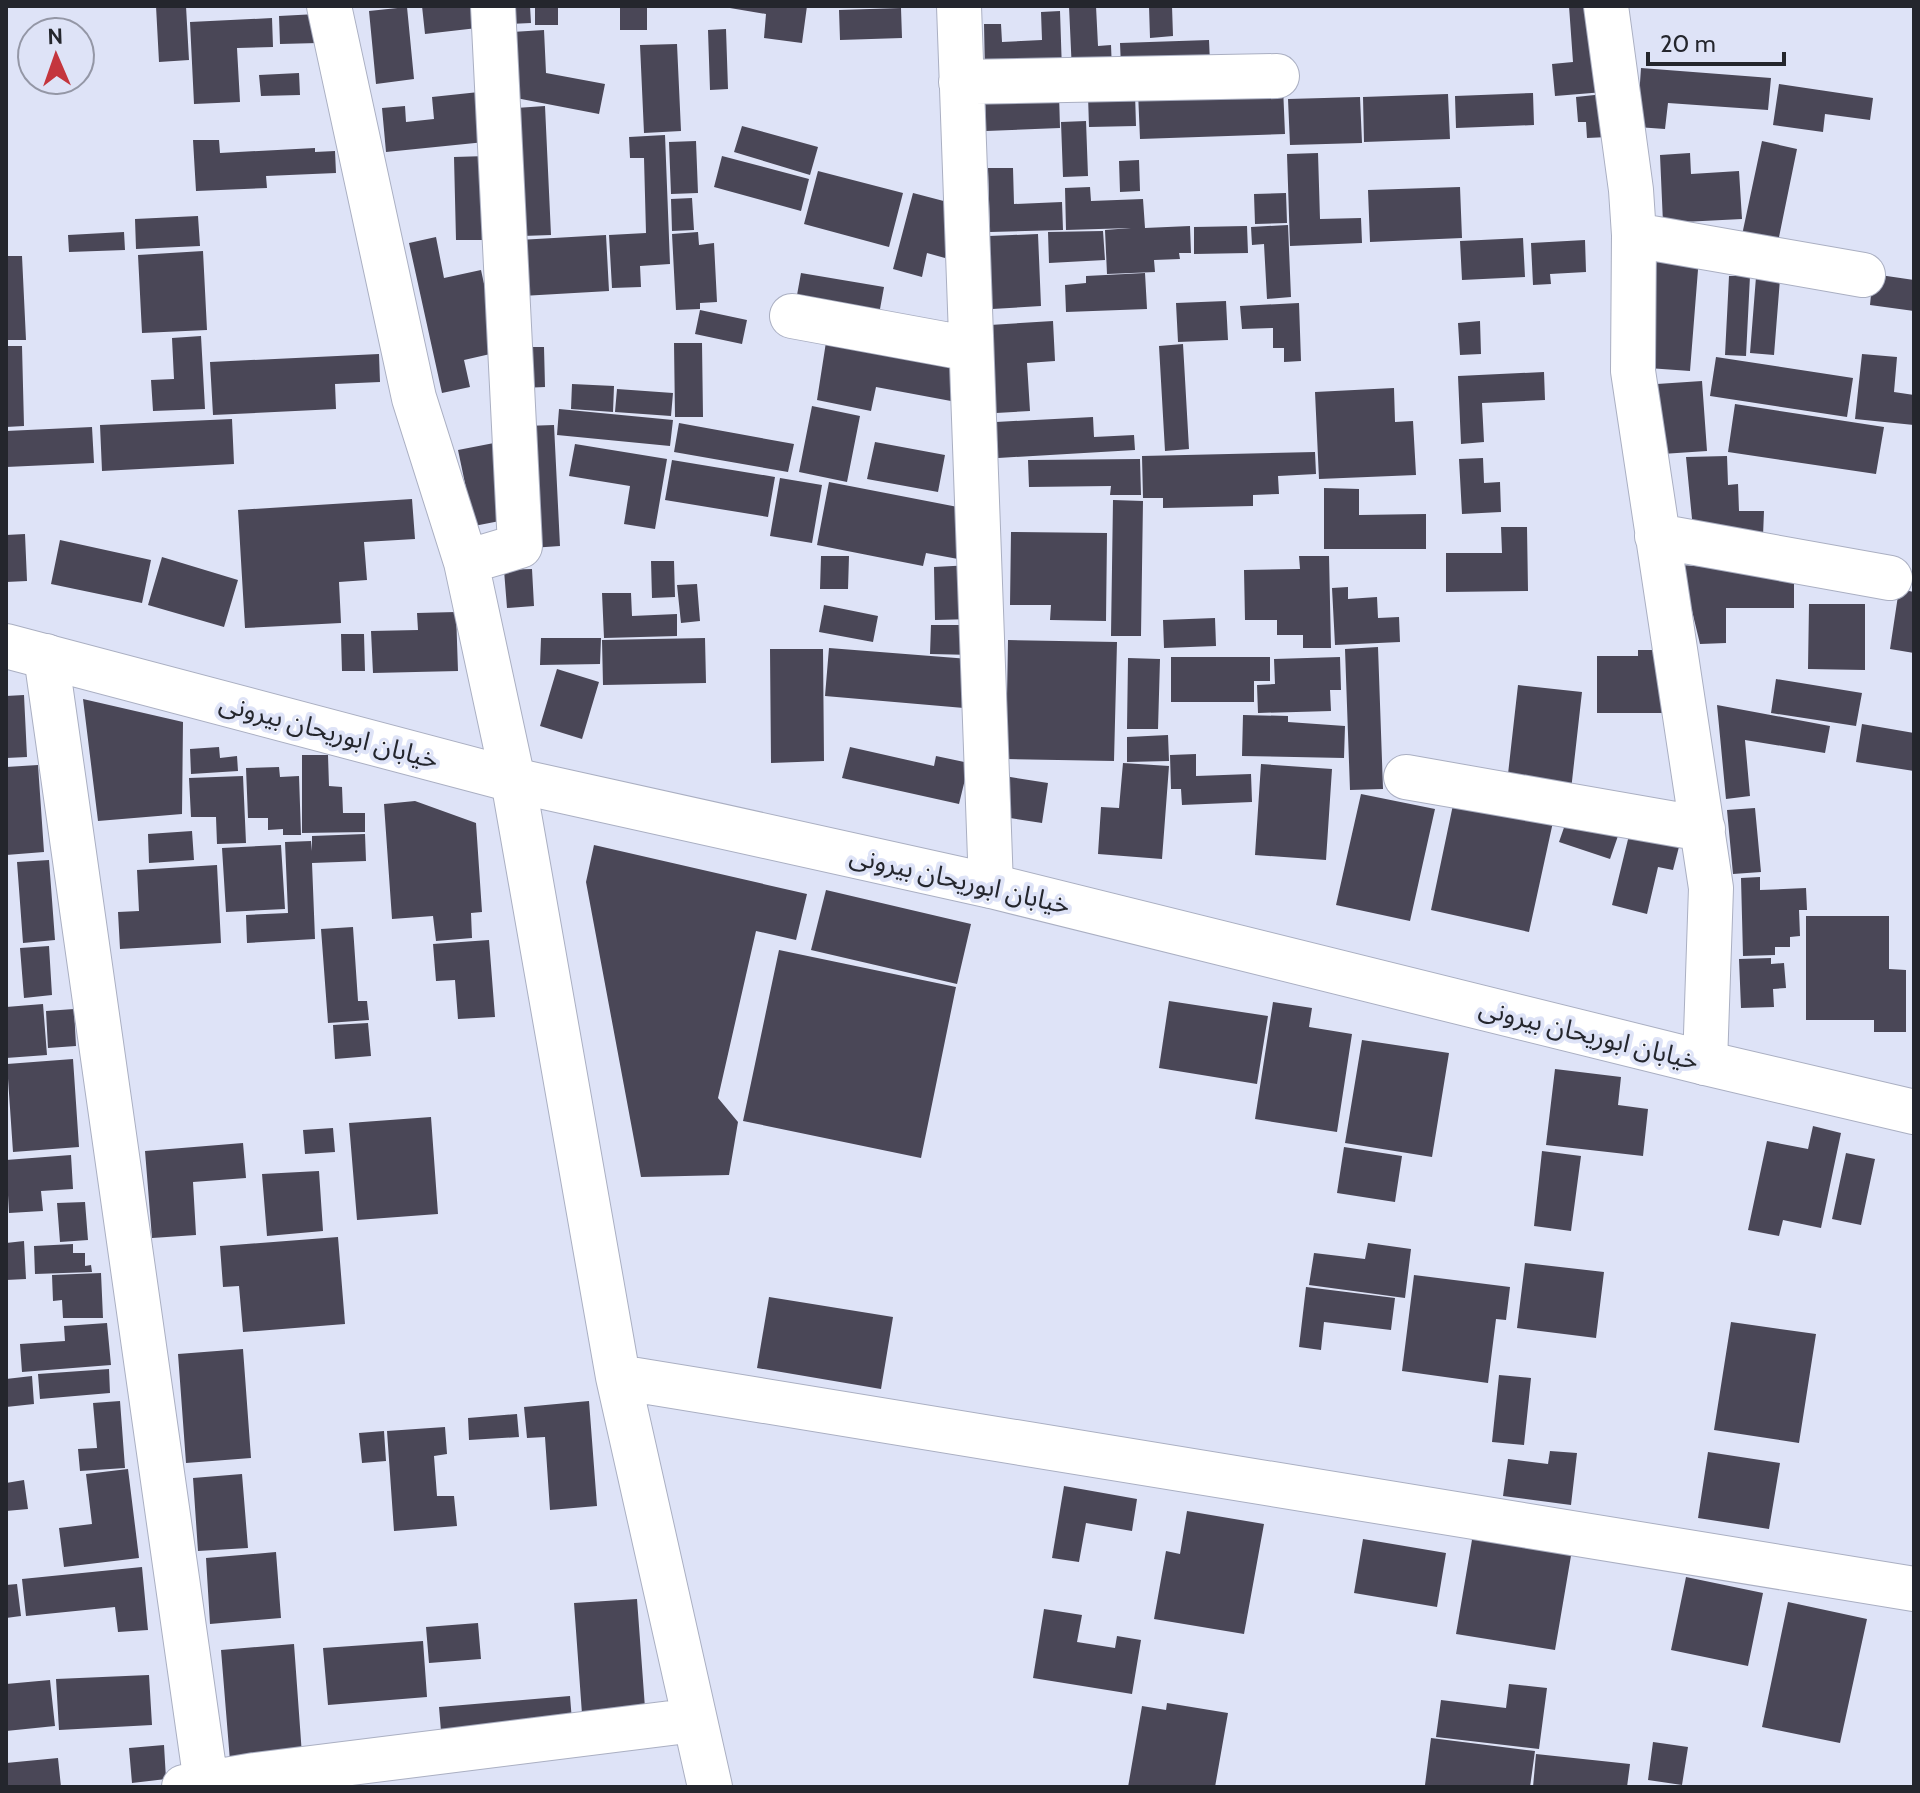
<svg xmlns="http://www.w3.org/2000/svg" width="1920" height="1793" viewBox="0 0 1920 1793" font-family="Cabin,'Noto Sans Arabic',sans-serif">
	<rect width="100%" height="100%" fill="#dee3f7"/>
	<path fill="#4a4757" d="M156,6h30l3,54 -30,2z
		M422,6h62l2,21 -61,7z
		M508,6h22l1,17 -22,1z
		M535,6h23v19h-23z
		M620,6h27v24h-27z
		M718,6h89l-5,37 -38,-5 2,-24z
		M1069,6h27l2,40 13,-1 1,25 -40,2z
		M1149,6h23l1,30 -23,2z
		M1569,6h28l7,86 -49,4 -3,-32 21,-2z
		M407,7l7,72 -38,5 -7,-73z
		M901,8l1,30 -62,2 -1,-30z
		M1060,11l2,60 -77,3 -1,-50h17l1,18 40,-2 -1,-28z
		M317,14l1,29 -38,1 -1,-28z
		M272,18l1,29 -36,1 3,54 -46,2 -4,-82z
		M726,29l2,60 -18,1 -2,-60z
		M544,30l2,43 59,11 -6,30 -83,-16 -4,-66z
		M1209,40l1,23 -89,4 -1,-24z
		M677,44l4,87 -37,2 -4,-88z
		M1641,68l130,10 -3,32 -100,-7 -3,26 -28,-2z
		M299,73l1,22 -39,1 -2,-21z
		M1779,84l94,14 -3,22 -45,-6 -2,18 -50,-7z
		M1283,87l2,47 -145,5 -2,-47z
		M479,92l6,50 -99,10 -4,-44 23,-2 1,16 28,-3 -2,-22z
		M1135,93l1,33 -47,1 -1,-32z
		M1533,93l1,32 -78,3 -1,-32z
		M1059,94l1,34 -74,3 -1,-34z
		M1448,94l2,45 -86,3 -1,-45z
		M1604,94l4,43 -21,1 -1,-16h-8l-2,-25z
		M1360,97l2,46 -72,2 -2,-46z
		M545,106l6,129 -29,1 -6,-128z
		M1086,121l2,55 -25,1 -2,-55z
		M742,126l76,21 -8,28 -76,-23z
		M665,135l5,129 -30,2 1,21 -29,1 -3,-53 37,-2 -2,-75h-14l-1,-21z
		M193,140h26l1,13 95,-5v4l20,-1 1,22 -70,3 1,12 -71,3z
		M696,141l2,52 -27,1 -2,-52z
		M1762,141l35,8 -19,93 -36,-7z
		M1318,153l2,66 41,-1 1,25 -72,3 -3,-92z
		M1690,153l1,21 48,-3 3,48 -79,4 -3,-68z
		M487,156l3,84h-34l-2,-83z
		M722,156l87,23 -8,32 -87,-24z
		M1139,160l1,31 -20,1 -1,-31z
		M988,168h25l1,36 48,-2 1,28 -73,2z
		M818,171l85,22 -14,54 -85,-23z
		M1090,187l1,14 52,-2 2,29 45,-2 1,27h-12l1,6 -26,1 1,12 -48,2 -2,-44 26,-2 -65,2 -1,-42z
		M1460,187l2,51 -92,4 -2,-52z
		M913,193l46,12 -14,53 -18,-5 -5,24 -29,-8z
		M1286,193l1,30 -32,1 -1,-30z
		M692,198l2,32 -22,1 -1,-32z
		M198,216l2,30 -64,3 -1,-30z
		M1288,225l3,72 -24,2 -3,-55 -12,1 -1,-18z
		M1247,226l1,27 -54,1v-27z
		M1103,231l2,29 -56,3 -1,-31z
		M124,232l1,18 -56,2 -1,-17z
		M698,232l1,13 15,-2 3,59 -17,1v6l-24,1 -4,-76z
		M1038,234l3,72 -49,3 -3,-73z
		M606,235l3,56 -87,5 -3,-56z
		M436,237l8,41 37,-8 18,82 -35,8 6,27 -28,6 -33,-150z
		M1523,238l2,39 -63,3 -2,-39z
		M1585,240l1,32 -36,2 1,10 -18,1 -2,-42z
		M203,251l4,79 -65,3 -4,-78z
		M1657,253l42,4 -9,114 -42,-3z
		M6,256h16l4,84h-20z
		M801,273l83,14 -6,33 -83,-14z
		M1145,273l2,36 -81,3 -1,-27 21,-2v-7z
		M1873,274l41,6v31l-44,-6z
		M1729,276h21l-4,80 -21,-1z
		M1756,277l24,2 -6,76 -24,-2z
		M1226,301l2,39 -50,2 -2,-39z
		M1299,303l2,58 -17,1v-14h-11v-20l-31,1 -2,-23z
		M700,310l47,10 -5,24 -47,-10z
		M1053,321l2,40 -28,2 3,48 -34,2 -6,-88z
		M1480,321l1,33 -21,1 -2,-32z
		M201,336l4,73 -52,2 -2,-31 23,-1 -2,-41z
		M826,342l130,25 -5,34 -75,-14 -5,24 -54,-11z
		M674,343h28l1,74h-28z
		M1183,344l6,105 -24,2 -6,-105z
		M6,346h16l2,80 -18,1z
		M521,347h23l1,40 -23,1z
		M379,354l1,28 -45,2 1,25 -123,6 -3,-53z
		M1862,354l35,3 -3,35 20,3v30l-59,-6z
		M1716,357l137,21 -6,39 -137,-21z
		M1544,372l1,28 -63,3 2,39 -23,2 -3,-68z
		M1702,381l5,70 -45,3 -5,-70z
		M572,384l42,2 -1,26 -42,-3z
		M1394,388l1,34 18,-1 3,54 -97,4 -4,-87z
		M617,389l56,4 -2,23 -56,-4z
		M1735,404l149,23 -8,47 -148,-22z
		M812,406l48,10 -13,66 -48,-10z
		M559,409l114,11 -3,26 -113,-11z
		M1093,417l1,20 40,-2 1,15 -137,8 -2,-36z
		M232,419l2,45 -132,7 -2,-46z
		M679,423l115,21 -6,28 -114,-20z
		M554,425l6,121 -29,2 -6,-122z
		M92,427l2,36 -88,4v-36z
		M875,442l70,13 -7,37 -71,-13z
		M494,443l16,76 -36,7 -16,-76z
		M575,444l92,15 -12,70 -31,-5 6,-38 -61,-10z
		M1315,452l1,22 -38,2 1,18 -26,1v11l-90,2v-10h-20l-1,-42z
		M1727,456l1,29 10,-1 1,27h25l-1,25 -70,-7 -7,-72z
		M1483,458l1,25 16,-1 1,30 -39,2 -3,-55z
		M1140,459l1,36h-31l1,-9 -82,1 -1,-27z
		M672,460l103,17 -7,40 -103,-17z
		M780,478l42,7 -10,58 -42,-7z
		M829,482l139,27 -10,50 -32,-6 -3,13 -106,-21z
		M1324,488l35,1v26l67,-1v35h-102z
		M412,499l3,40 -51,3 3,38 -28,2 2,41 -96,5 -7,-118z
		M1113,500l30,1 -2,135h-30z
		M1501,527h26l1,64 -82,1v-39h56z
		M1011,532l96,1 -1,88 -56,-1 1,-15h-41z
		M25,534l2,47 -21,1v-47z
		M60,540l91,20 -9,43 -91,-19z
		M821,556h28l-1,33h-28z
		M1299,556h30l2,92h-28v-13h-26v-15h-32l-1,-50 56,-1z
		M162,557l76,23 -14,47 -76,-22z
		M651,561h23l1,36 -23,1z
		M972,565l1,54 -38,1 -1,-53z
		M1681,565l113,8v35h-68v35l-26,1z
		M532,569l2,37 -27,2 -3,-38z
		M697,584l3,37 -19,2 -4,-38z
		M1348,587v12l29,-2 1,21 21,-1 1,25 -65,3 -3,-57z
		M1899,589l15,3v61l-24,-4z
		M602,593h29l1,23 45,-2v22l-73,2z
		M1809,604h56v66l-57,-1z
		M824,605l54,11 -5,26 -54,-10z
		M456,612l2,59 -85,2 -2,-42 47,-1 -1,-17z
		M1215,618l1,28 -52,2 -1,-28z
		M931,625h44l-1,30 -44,-1z
		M341,634h23l1,37h-23z
		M541,638h60l-1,26 -60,1z
		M705,638l1,45 -103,2 -1,-45z
		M1008,640l109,2 -3,119 -108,-2z
		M1378,647l5,142 -33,1 -5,-141z
		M829,648l140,11 -5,49 -139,-12z
		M770,649h53l1,112 -53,2z
		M1638,650h32v63h-73v-57h41z
		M1171,657h99v24h-16v21h-83z
		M1340,657l1,33h-11l1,21 -73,2 -1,-28 18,-1 -1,-25z
		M1128,658l32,1 -2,70h-31z
		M557,669l42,13 -17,57 -42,-13z
		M1776,679l86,14 -6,33 -85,-13z
		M1518,685l64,7 -11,98 -64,-7z
		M24,695l3,62 -21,1v-62z
		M83,699l100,23 -1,92 -84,7z
		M1717,705l113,21 -5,27 -80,-13 5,56 -24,3z
		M1243,715l45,1v6l57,4 -1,32 -102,-2z
		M1862,724l52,9v38l-58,-9z
		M1168,735l1,26 -42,1v-25z
		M219,747l1,11 17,-2 1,15 -47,3 -1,-25z
		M850,747l84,19 2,-10 33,7 -10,41 -117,-26z
		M1196,754v22l55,-2 1,28 -70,3 -1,-16h-10l-1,-34z
		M302,755h26l1,31 13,1 1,26h22v19l-63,1z
		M1123,763l46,3 -7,93 -64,-5 3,-47 18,1z
		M1261,764l71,5 -6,91 -71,-5z
		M38,765l6,87 -38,3v-88z
		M279,767l1,10 19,-1 2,59h-18v-6l-15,1v-12h-20l-2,-50z
		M998,775l50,8 -6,40 -51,-8z
		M243,776l3,67 -29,1 -1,-27h-25l-2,-39z
		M1361,794l74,15 -25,112 -74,-16z
		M1454,800l99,22 -24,110 -98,-22z
		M415,801l61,22 6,89 -11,1 1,25 -36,3 -3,-25 -41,3 -8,-115z
		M1755,808l6,64 -28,2 -6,-64z
		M1568,816l51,17 -9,26 -51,-17z
		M1631,827l50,12 -8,31 -15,-3 -11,47 -35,-9z
		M192,831l2,29 -45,3 -1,-29z
		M365,834l1,27 -54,2 3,76 -68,4 -1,-28 42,-2 -3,-71 26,-1 1,10v-15z
		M281,845l4,64 -59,3 -4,-64z
		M594,845l213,49 -11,46 -40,-9 -38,167 20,24 -9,53 -88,2 -55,-295z
		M49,860l6,80 -32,3 -6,-81z
		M217,865l4,78 -101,6 -2,-37 21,-1 -2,-41z
		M1760,877v13l46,-2 1,22h-8l1,26 -10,1v10h-15v8l-32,1 -2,-78z
		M826,890l145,34 -14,60 -146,-34z
		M1806,916h83v53l17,1v62h-32v-12h-68z
		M353,927l5,74h9l2,19 -41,3 -7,-94z
		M489,940l6,77 -37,2 -3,-39 -19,1 -3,-37z
		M49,946l3,49 -28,3 -4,-50z
		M779,950l177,37 -35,171 -178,-37z
		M1771,958v6l13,-1 2,25 -13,1 1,18 -33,1 -2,-49z
		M1169,1001l99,15 -11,68 -98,-16z
		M1273,1002l39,6 -3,19 43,7 -15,98 -82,-13z
		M43,1004l4,51 -41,3v-51z
		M74,1009l2,37 -28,2 -2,-37z
		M368,1023l3,33 -36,3 -2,-34z
		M1362,1040l87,13 -17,104 -87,-14z
		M73,1059l6,88 -66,5 -6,-88z
		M1555,1069l66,8 -3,28 30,4 -5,47 -97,-11z
		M431,1117l7,97 -81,6 -8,-97z
		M1813,1126l28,7 -20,95 -38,-8 -4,16 -31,-6 19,-89 41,8z
		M333,1128l2,24 -30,2 -2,-24z
		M243,1143l3,35 -53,4 3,53 -44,3 -7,-87z
		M1344,1147l58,9 -7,46 -58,-9z
		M1542,1151l39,5 -10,75 -37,-5z
		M1846,1153l29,6 -14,66 -29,-6z
		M71,1155l2,34 -32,2 2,20 -34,2 -3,-53z
		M319,1171l4,60 -56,5 -5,-62z
		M85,1202l3,38 -28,2 -3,-39z
		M338,1237l7,87 -102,8 -4,-46 -16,1 -3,-41z
		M24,1241l2,38 -20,1v-37z
		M1368,1243l43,6 -6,49 -96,-13 5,-32 51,6z
		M73,1244v9h12v13l6,-1 1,7 -57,2 -1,-28z
		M1525,1263l79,9 -8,66 -79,-10z
		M101,1273l2,45h-40l-1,-18 -9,1 -1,-26z
		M1414,1275l96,12 -4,33 -10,-1 -8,64 -86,-12z
		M1306,1287l89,11 -4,32 -67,-8 -3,28 -22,-3z
		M769,1297l124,20 -12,72 -124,-21z
		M1731,1322l85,12 -17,109 -85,-13z
		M107,1323l4,42 -89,7 -2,-28 45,-3 -1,-15z
		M243,1349l8,109 -65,5 -8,-109z
		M109,1369l1,24 -70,6 -2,-25z
		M1499,1375l32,3 -7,67 -32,-3z
		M32,1376l2,28 -28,3v-28z
		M120,1401l5,67 -45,3 -2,-22 19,-1 -4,-45z
		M589,1401l8,105 -47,4 -5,-73 -18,1 -3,-31z
		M517,1414l2,23 -50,3 -1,-22z
		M445,1427l2,27 -13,2 3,40h17l3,30 -63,5 -7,-100z
		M384,1431l2,30 -24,2 -3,-30z
		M1550,1451l27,2 -6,52 -68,-9 5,-37 40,5z
		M1708,1452l72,11 -11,66 -71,-11z
		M128,1469l11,89 -75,9 -5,-39 33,-4 -6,-50z
		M242,1474l6,74 -50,3 -5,-73z
		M24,1480l4,29 -22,2v-28z
		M1064,1486l73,13 -5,32 -46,-8 -7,39 -27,-4z
		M1187,1511l77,13 -20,110 -90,-15 12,-68 14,3z
		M1474,1528l99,16 -18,106 -99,-16z
		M1363,1539l83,14 -9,54 -83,-14z
		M276,1552l5,66 -71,6 -4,-66z
		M142,1567l6,63 -30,2 -3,-25 -89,9 -4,-37z
		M1686,1577l77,16 -15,73 -77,-16z
		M17,1584l4,32 -15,2v-33z
		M637,1599l8,109 -63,6 -8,-111z
		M1788,1602l79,17 -27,124 -78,-16z
		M1044,1609l38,6 -5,27 38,6 2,-12 24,4 -9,54 -99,-16z
		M478,1623l3,36 -52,4 -3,-36z
		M423,1641l4,56 -99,8 -5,-57z
		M294,1644l8,111 -72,6 -9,-111z
		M149,1675l3,50 -93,5 -3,-51z
		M50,1680l5,46 -49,5v-47z
		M1509,1684l38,4 -8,61 -103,-12 5,-37 65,8z
		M570,1696l2,25 -131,10 -2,-24z
		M1167,1703l61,10 -13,74h-87l14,-81 24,4z
		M1431,1738l104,13 -5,36 -105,-2z
		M1653,1742l35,5 -6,38 -34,-5z
		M164,1745l2,34 -34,4 -3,-35z
		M1536,1754l94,10 -3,23h-94z
		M58,1758l3,29h-55v-24z"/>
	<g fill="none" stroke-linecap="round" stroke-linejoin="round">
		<defs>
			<path id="minor" d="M329,6l85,392 52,164 47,218 105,597 92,410
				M959,6l32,880
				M1606,6l25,184 3,45 -1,136 78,517 -6,175
				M961,82l316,-6
				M1634,235l229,40
				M792,316l179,33
				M1657,536l233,42
				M466,562l54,-16 -27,-540
				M46,656l160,1127
				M1406,777l297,52
				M618,1377l1296,212
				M184,1787l71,-12 440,-55"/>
			<path id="tertiary" d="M6,646l507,134 478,106 714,177 209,49"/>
		</defs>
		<use href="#minor" stroke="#aaafc2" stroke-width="46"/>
		<use href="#tertiary" stroke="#aaafc2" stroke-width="46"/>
		<use href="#minor" stroke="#fff" stroke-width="44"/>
		<use href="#tertiary" stroke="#fff" stroke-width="44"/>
	</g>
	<g text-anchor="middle" stroke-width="8" stroke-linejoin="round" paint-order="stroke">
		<g font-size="26" fill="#24262d" stroke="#dee3f7">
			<text transform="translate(329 731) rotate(15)" y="9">خیابان ابوریحان بیرونی</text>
			<text transform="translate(960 880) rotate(13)" y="9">خیابان ابوریحان بیرونی</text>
			<text transform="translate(1589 1034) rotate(14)" y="9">خیابان ابوریحان بیرونی</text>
		</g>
	</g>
	<rect width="1920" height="1793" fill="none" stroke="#24262d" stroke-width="16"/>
	<g transform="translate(56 56) rotate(358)"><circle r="38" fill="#dee3f7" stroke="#9497a6" stroke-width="2"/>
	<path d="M0-6L14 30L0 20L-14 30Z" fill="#c4353d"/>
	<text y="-12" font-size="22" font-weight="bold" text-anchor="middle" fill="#24262d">N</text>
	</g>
	<path d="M1648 52v12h136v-12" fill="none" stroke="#24262d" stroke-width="4"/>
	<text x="1660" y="52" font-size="24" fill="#24262d" stroke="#dee3f7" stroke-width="6" paint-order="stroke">20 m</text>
</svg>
